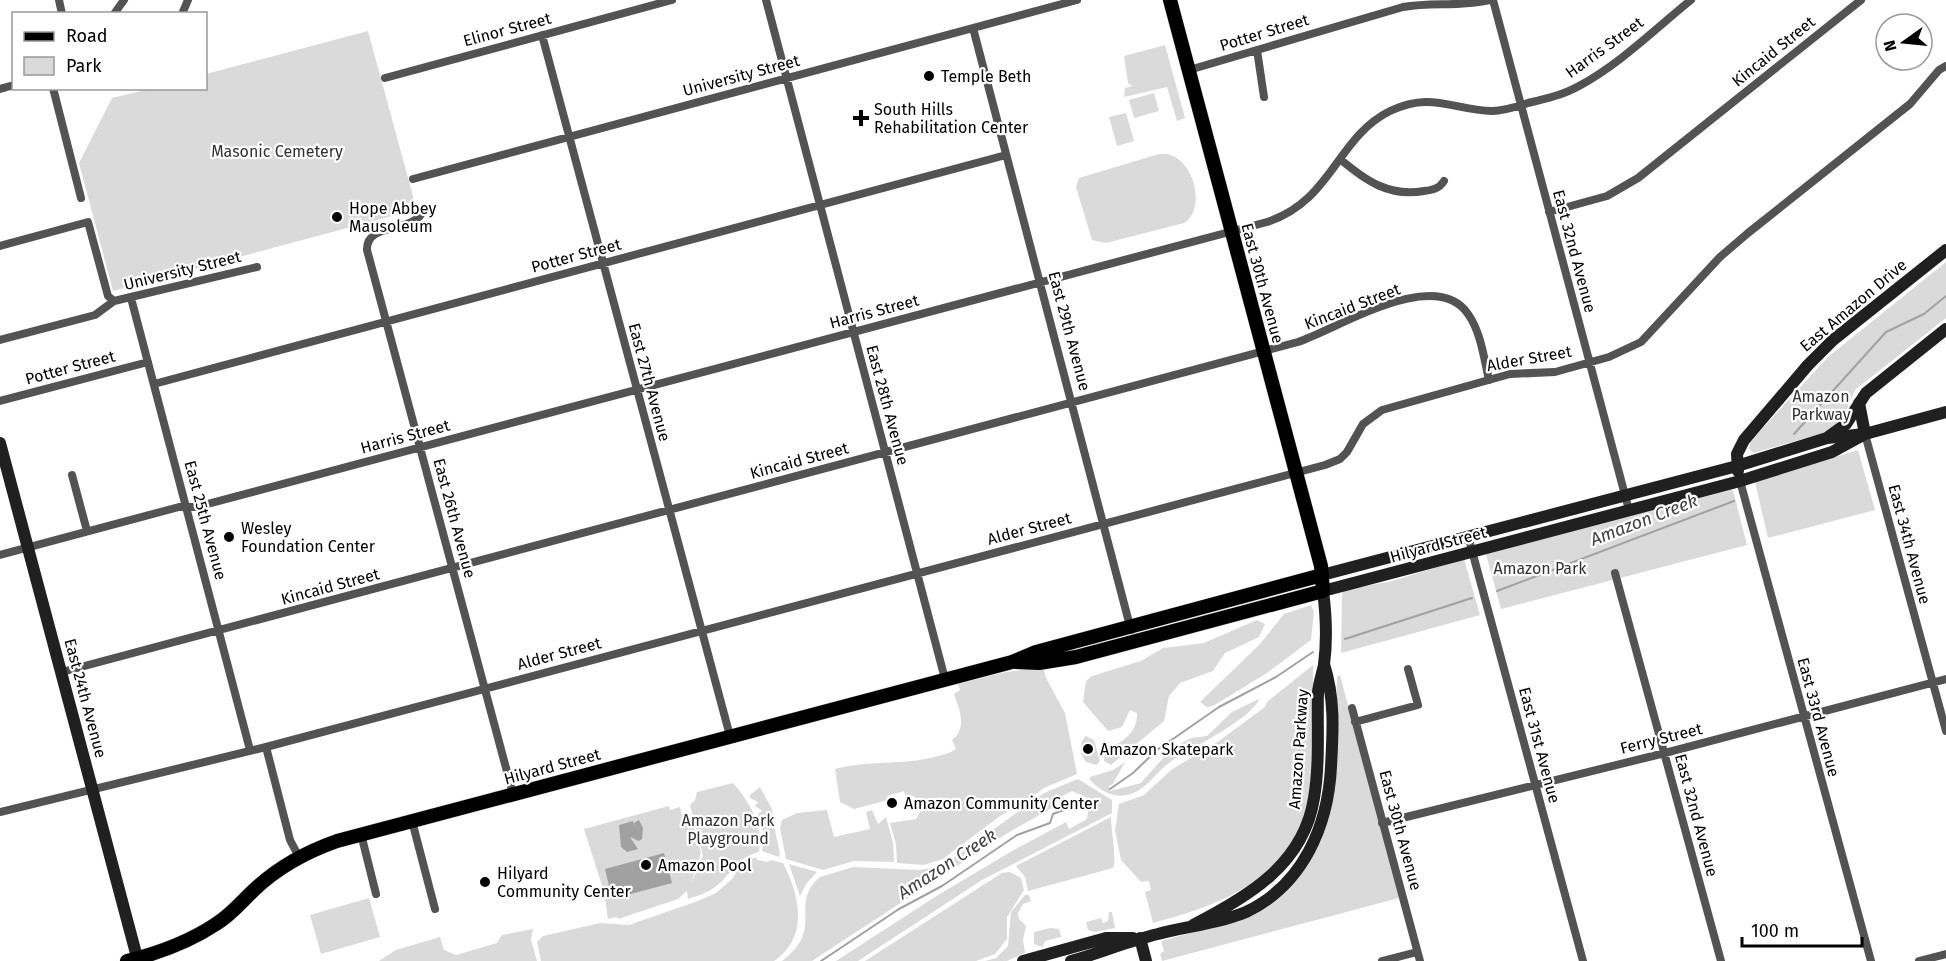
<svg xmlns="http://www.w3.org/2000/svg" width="1946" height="961" viewBox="0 0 1946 961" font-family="'Fira Sans',sans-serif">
	<rect width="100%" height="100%" fill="#fff"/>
	<path fill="#dadada" d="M368,31l45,165v12l-10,5 -290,78 -34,-128 33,-65 37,-9 57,-1v-14z
		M1165,45l20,73 -8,3 -10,-34 -43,10 1,-9 7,-2 -4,-3 -4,-27z
		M1154,93l5,18 -25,7 -5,-18z
		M1126,113l8,28 -17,5 -8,-29z
		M1159,154c34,-4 49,55 25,69l-78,20 -14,-3 -16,-53 3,-9z
		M1946,262v56l-91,72 -14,33 -13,9 -75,21 -4,-5 1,-6 78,-85z
		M1858,450l17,60 -107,28 -13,-56z
		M1730,489l3,1 14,55 -246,64 -15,-55z
		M1464,559l16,56 -139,38 1,-60 3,-3 47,-9z
		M1311,605l3,7 -3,28 -44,33 -54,33 -6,1 -7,-5 60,-58 24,-30z
		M1257,620l8,4 -6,13 -34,16 -12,18 -33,12 -11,13 -5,25 -53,44 -7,-4 1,-11c16,-7 33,-17 32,-37l-7,-3 -8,17 -14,4 -25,-29 3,-21 6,-5 49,-15 22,-13 41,-5z
		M1313,665c0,40 4,84 -2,123 -14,87 -82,115 -158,135l-8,-31 6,-2 -2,-9 -8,1 -20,-22 -6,-30 4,-26 25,-9 27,-25 48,-29 46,-34 2,-5z
		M1043,667l3,11 19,35 12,61 -31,13 -46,29 -57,43 -19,6 -27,-2 -1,-19 -6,-21 26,-4 6,-10 -2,-8 -7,-5 -7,1 -2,-6 -17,5 1,4 -34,9 -14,-7 -5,-33c41,-11 73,-1 116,-17l5,-3 -4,-9c16,-12 7,-31 2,-46l6,-4 -2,-6 48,-12z
		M1340,675l59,223 -237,63 -2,-7 4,-3 -3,-10 69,-19 77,-58 14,-23 9,-27 4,-25 3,-113z
		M1259,699c-7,20 -70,50 -89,63 -15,11 -24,29 -43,33 -14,3 -28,-5 -37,-15v-3l23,-7 12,-8 -12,22 -4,2 1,5 31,-8 30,-34 20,-11 16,-2 25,-24z
		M1086,736l8,4 6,20 -3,5 -11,-3c-6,-7 -8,-20 0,-26z
		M1078,779l34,21v13l-130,67 -124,81h-22l102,-66 74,-44 54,-29 3,7 18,-10 3,-20 -18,-8 -18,9 3,5 -51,29 -194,127h-30c9,-7 18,-16 21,-26 7,-22 -6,-38 17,-58l33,-10 67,3 24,-5 100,-72z
		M733,783c17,20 30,41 26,69 -28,8 -24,20 -44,35 -8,6 -18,9 -27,12l-1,-8 -9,8 -60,20 -1,-2 -9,2 -4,-27 -20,-63 85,-23 1,4 10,-3 2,8 8,-2 11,40 -10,31 12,-28 -13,-51 5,-5 2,-8z
		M760,787l12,22 1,8 -13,2 -2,-5 4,-3 -7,-5 3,-4 -8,-4v-3z
		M827,810l7,27 36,-8 -4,-17 6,-2 6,14 8,-7 7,26 1,19 -40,-1 -31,9 -37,-11 -6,-31 2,-8 15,-7z
		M1111,817c0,13 6,44 2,51l-85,23 -3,-14 -9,-11z
		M773,821l7,33 -1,3 -17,-6 1,-7 4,-1v-9l-4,-2 -1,-5 2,-4z
		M756,857l1,3 11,2 3,-2 12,3c17,33 26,74 -9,98h-233l-4,-19 6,-6 57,-13 29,2 69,-24 18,-8 15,-13 12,-17z
		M789,864l28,8 -11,12 -6,12z
		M1010,872l11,6 3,12 -17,27v22l-12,15 -19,7h-111l137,-88z
		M1025,895h4l2,6 -8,3 -5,9 1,6 7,7 -3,14 2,13 -18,8h-22l11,-3 12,-12 3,-34z
		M369,898l11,39 -59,17 -11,-39z
		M1109,912h3l3,16 -20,4 -7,-2 -2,-8 15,-4 2,5 5,-2z
		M1050,928l9,1 2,8 -16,4 -2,6 -9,-3v-12z
		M533,929l-2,11 6,21h-158l17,-11 44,-13 4,13 12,5 41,-12 5,-8z"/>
	<path fill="#a1a1a1" d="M639,820l4,8 -1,11 -3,2 -9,-4 8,12 -11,3 -6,-5 -2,-22 14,-4 2,7 -1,-5z
		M664,853l8,30 -60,16 -7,-30z"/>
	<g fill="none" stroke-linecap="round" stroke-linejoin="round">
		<path stroke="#a1a1a1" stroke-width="2" d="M1794,434l92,-102 38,-18 22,-18
			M1497,591l237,-90
			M1345,639l127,-41
			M1110,789l23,-16 24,-23 62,-43 57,-30 37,-25
			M821,961l78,-52 43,-23 75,-51 33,-12 3,-9 37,-14"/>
		<defs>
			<path id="primary" d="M1016,662l23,1 37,-6 247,-66 -2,-25 -151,-566
				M127,961c32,-8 62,-19 89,-37 15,-9 26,-23 38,-34 24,-23 52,-38 83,-49l675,-179 24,-10 286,-77"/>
		</defs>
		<use href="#primary" stroke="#dbdbdb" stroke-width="15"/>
		<path stroke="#535353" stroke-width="8" d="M59,0l3,14
			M766,0l179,679
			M1493,0l136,510
			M114,14l10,-14
			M182,14l6,-14
			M973,28l158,602
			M542,35l188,701
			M1257,50l7,47
			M1189,70l214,-63c29,-5 57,0 86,-7
			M385,78l287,-78
			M53,88l28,110
			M0,89l14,-4
			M1340,159c26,22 49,38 84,32 8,-1 15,-2 20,-10
			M413,179l664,-179
			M1549,212l58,-16 31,-18 223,-178
			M422,213c-11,20 -56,9 -55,37l146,544
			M0,246l88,-24 20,74 6,5
			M131,298l119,452
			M114,301l143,-34
			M0,340l95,-25 19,-14
			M154,384l852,-229
			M0,401l148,-39
			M1865,434l81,297
			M72,475l15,56
			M1740,481l131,480
			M1468,536l115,425
			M0,555l179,-48h17l1071,-285c66,-22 69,-84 123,-111 41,-20 63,-1 102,0 12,0 24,-4 36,-8 17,-4 35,-8 51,-17 41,-22 76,-57 112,-86
			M1615,573l106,388
			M62,672l1236,-330c41,-14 137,-76 170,-28 13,18 16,45 21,66
			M1352,708l68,253
			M1355,722l63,-17 -10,-36
			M266,747l24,93 9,17
			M0,812l266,-65 1059,-282 15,-6 7,-7 16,-28 19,-14 128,-36 45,-2 54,-15 32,-15 79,-85 28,-24 162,-129 29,-34 7,-4
			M412,821l23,88
			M1382,823l283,-70 281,-74
			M361,834l15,60
			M1382,961l35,-9
			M1919,961l27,-7"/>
		<path stroke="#202020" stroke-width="12" d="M1859,403l6,31
			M1828,437l18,-13 20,-31 80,-64
			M0,443l138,518
			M1738,471l-1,-17 7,-14 64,-75 25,-25 113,-90
			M1322,575l415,-109 90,-28 38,-4 81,-22
			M1193,925c55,-28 111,-61 121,-127 6,-35 3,-71 4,-106 1,-9 4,-18 6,-27 3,-23 2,-51 -1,-74l417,-110 92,-29 33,-18
			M1140,938l6,23
			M1023,961l83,-23h27
			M1071,961c29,-8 57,-20 87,-27 29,-8 60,-10 88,-22 57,-27 82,-86 85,-145 2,-37 4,-68 -7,-103"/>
		<use href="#primary" stroke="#000" stroke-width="14"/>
	</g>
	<g fill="#000" stroke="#fff" stroke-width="2">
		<circle cx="929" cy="76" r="6"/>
		<path d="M858 109h6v6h6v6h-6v6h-6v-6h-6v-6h6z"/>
		<circle cx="337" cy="217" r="6"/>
		<circle cx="229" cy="537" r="6"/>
		<circle cx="1088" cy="749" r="6"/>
		<circle cx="892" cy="803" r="6"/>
		<circle cx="646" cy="865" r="6"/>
		<circle cx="485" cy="882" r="6"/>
	</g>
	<g text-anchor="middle" stroke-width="4.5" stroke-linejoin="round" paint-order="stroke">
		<g font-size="16" fill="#000" stroke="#fff">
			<text transform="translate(507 29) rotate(-15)" y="6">Elinor Street</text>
			<text transform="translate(1264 32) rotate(-17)" y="6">Potter Street</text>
			<text transform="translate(1604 47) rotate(-36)" y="6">Harris Street</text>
			<text transform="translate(1773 51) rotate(-39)" y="6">Kincaid Street</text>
			<text transform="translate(741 75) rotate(-15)" y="6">University Street</text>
			<text transform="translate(1575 251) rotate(75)" y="6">East 32nd Avenue</text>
			<text transform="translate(576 255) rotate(-15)" y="6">Potter Street</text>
			<text transform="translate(182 270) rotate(-14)" y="6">University Street</text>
			<text transform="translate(1263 283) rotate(75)" y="6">East 30th Avenue</text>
			<text transform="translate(1853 305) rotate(-40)" y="6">East Amazon Drive</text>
			<text transform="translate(1352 306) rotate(-21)" y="6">Kincaid Street</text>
			<text transform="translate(874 311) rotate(-15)" y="6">Harris Street</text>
			<text transform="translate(1070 331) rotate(75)" y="6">East 29th Avenue</text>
			<text transform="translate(1529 358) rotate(-10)" y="6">Alder Street</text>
			<text transform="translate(70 367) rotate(-15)" y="6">Potter Street</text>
			<text transform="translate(650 382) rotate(75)" y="6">East 27th Avenue</text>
			<text transform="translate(888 405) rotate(75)" y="6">East 28th Avenue</text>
			<text transform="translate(405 436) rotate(-15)" y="6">Harris Street</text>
			<text transform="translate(799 460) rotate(-15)" y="6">Kincaid Street</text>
			<text transform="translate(455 518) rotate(75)" y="6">East 26th Avenue</text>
			<text transform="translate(206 520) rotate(75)" y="6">East 25th Avenue</text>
			<text transform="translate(1029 528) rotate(-15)" y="6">Alder Street</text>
			<text transform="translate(1438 544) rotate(-15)" y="6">Hilyard Street</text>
			<text transform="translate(1910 544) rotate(75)" y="6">East 34th Avenue</text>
			<text transform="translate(330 586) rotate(-15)" y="6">Kincaid Street</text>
			<text transform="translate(559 653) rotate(-15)" y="6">Alder Street</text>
			<text transform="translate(86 698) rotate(75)" y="6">East 24th Avenue</text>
			<text transform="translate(1819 717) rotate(75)" y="6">East 33rd Avenue</text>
			<text transform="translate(1661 738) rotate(-14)" y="6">Ferry Street</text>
			<text transform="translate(1540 745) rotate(75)" y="6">East 31st Avenue</text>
			<text transform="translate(1298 749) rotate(-86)" y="6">Amazon Parkway</text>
			<text transform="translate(552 766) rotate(-15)" y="6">Hilyard Street</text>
			<text transform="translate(1697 815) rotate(75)" y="6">East 32nd Avenue</text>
			<text transform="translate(1401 830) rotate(75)" y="6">East 30th Avenue</text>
		</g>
		<g font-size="16" fill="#000" stroke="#fff" text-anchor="start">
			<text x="941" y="82">Temple Beth</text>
			<text x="874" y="115">South Hills<tspan x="874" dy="18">Rehabilitation Center</tspan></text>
			<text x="349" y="214">Hope Abbey<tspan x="349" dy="18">Mausoleum</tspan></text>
			<text x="241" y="534">Wesley<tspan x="241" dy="18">Foundation Center</tspan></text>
			<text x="1100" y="755">Amazon Skatepark</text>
			<text x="904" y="809">Amazon Community Center</text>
			<text x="658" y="871">Amazon Pool</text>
			<text x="497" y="879">Hilyard<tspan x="497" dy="18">Community Center</tspan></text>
		</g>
		<g font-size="16" fill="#313131" stroke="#fff">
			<text x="277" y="157">Masonic Cemetery</text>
			<text x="1821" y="402">Amazon<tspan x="1821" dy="18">Parkway</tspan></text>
			<text x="1540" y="574">Amazon Park</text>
			<text x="728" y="826">Amazon Park<tspan x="728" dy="18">Playground</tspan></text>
		</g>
		<g font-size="18" font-style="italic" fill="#424242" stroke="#fff">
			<text transform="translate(1644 520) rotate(-21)" y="6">Amazon Creek</text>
			<text transform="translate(947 864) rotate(-33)" y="6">Amazon Creek</text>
		</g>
	</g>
	<rect x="12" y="12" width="195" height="78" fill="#ffffff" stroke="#999999" stroke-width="1.5"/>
	<rect x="24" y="32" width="30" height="9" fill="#000000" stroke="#999999" stroke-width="1.5"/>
	<text x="66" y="42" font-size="18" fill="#000000">Road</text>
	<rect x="24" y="57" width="30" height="18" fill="#dadada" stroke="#999999" stroke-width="1.5"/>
	<text x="66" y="72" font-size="18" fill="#000000">Park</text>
	<g transform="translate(1904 42) rotate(255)"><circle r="28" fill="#ffffff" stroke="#999999" stroke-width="1.5"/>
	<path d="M0-4.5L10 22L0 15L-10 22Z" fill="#000000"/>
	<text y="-9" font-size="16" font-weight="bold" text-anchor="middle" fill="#000000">N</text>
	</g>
	<path d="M1742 937v9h120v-9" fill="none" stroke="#000000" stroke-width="3"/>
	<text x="1751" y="937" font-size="18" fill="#000000" stroke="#ffffff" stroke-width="4.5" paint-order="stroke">100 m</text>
</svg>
